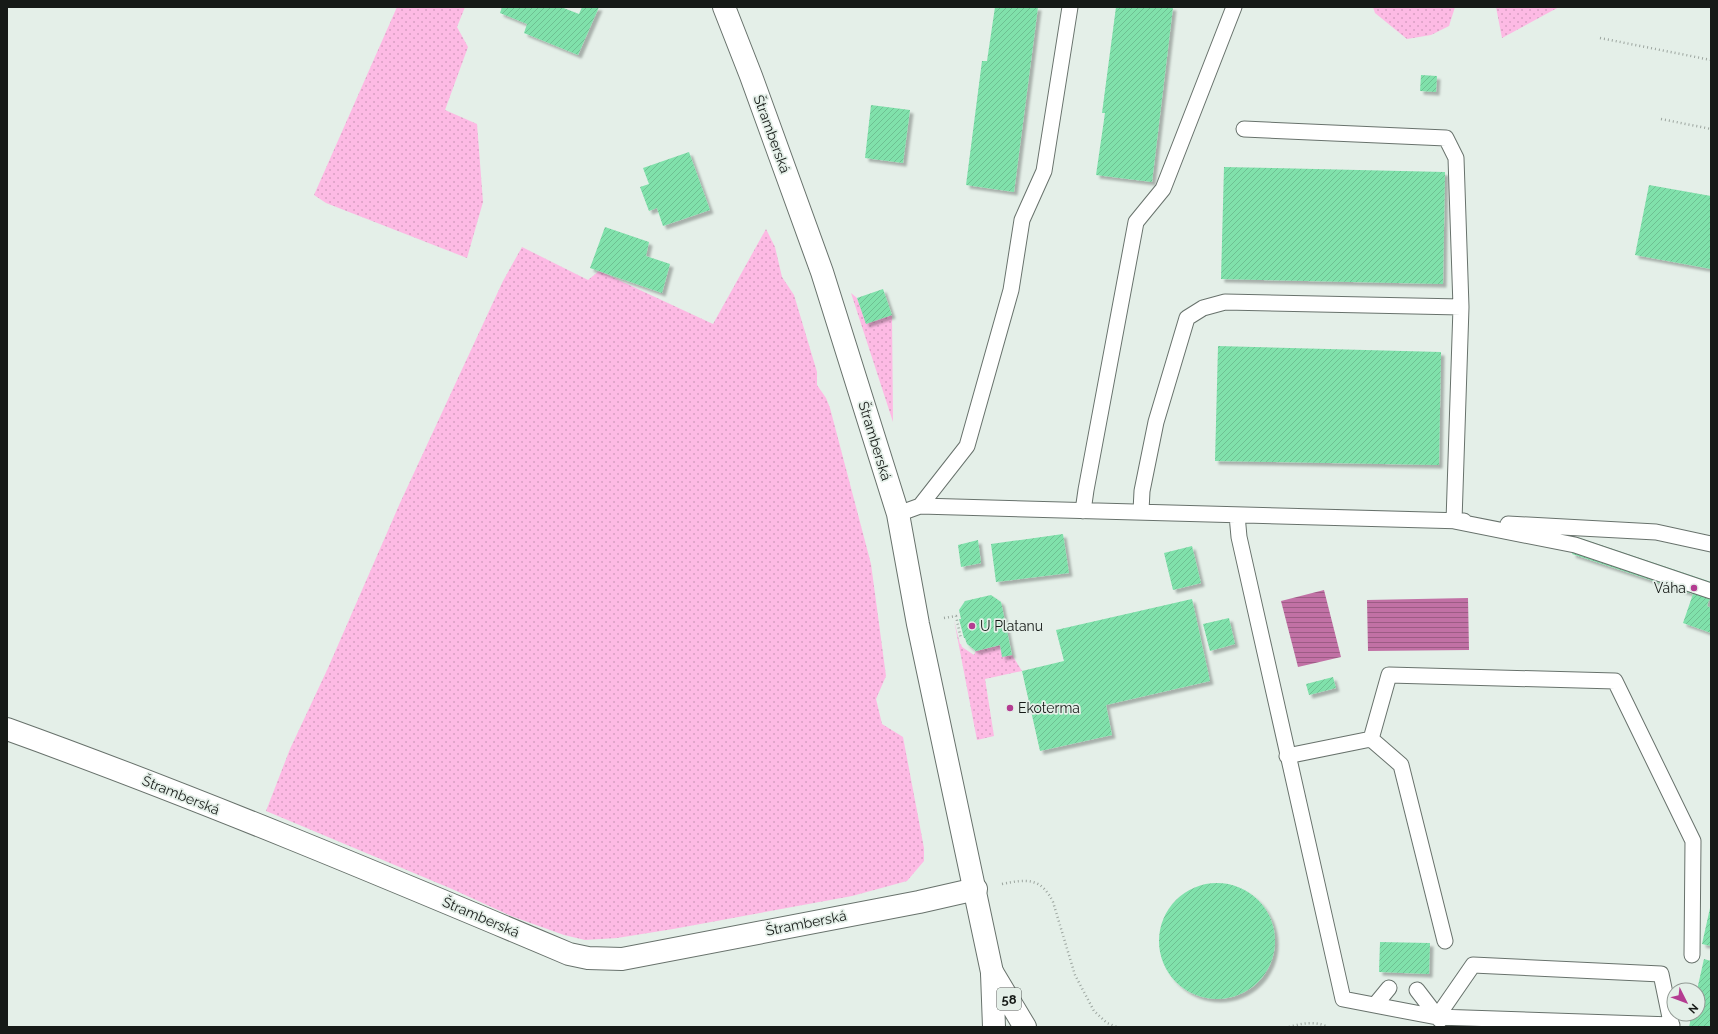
<svg xmlns="http://www.w3.org/2000/svg" width="1718" height="1034" viewBox="0 0 1718 1034" font-family="Raleway,sans-serif">
	<defs>
		<pattern id="grass-dots" width="8" height="8" patternUnits="userSpaceOnUse"><rect width="8" height="8" fill="#fdbae4"/><path d="M2 2h.1M6 6h.1" fill="none" stroke="#d89fc3" stroke-width="1.8" stroke-linecap="round"/></pattern>
		<pattern id="water-rules" width="6" height="5" patternUnits="userSpaceOnUse"><rect width="6" height="5" fill="#c171a5"/><path d="M0 2.5h6" fill="none" stroke="#9c5c85"/></pattern>
		<pattern id="building-hatch" width="6" height="6" patternUnits="userSpaceOnUse"><rect width="6" height="6" fill="#80e1ab"/><path d="M-1 1l2-2M0 6l6-6M5 7l2-2" fill="none" stroke="#6ec092"/></pattern>
		<filter id="shadow"><feDropShadow dx="3.5" dy="3.5" stdDeviation="1" flood-color="#0004"/></filter>
	</defs>
	<rect width="100%" height="100%" fill="#e4efe8"/>
	<path fill="url(#grass-dots)" d="M397,7h68l-8,20 11,20 -23,63 32,14 6,78 -16,56 -141,-55 -12,-8z
		M1373,7h82l-6,19 -18,9 -24,4 -32,-26z
		M1496,7h63l-57,31z
		M766,229l9,18 7,30 12,18 23,77v13l9,13 4,10 41,156 15,112 -10,23 6,25 21,13 21,111v13l-17,20 -55,15 -179,33 -56,9 -32,2 -21,-5 -53,-19 -59,-27 -186,-78 24,-62 38,-81 72,-165 103,-222 19,-34 66,33 11,-9 114,53z
		M851,293l6,5 9,25 26,-8 1,107z
		M954,620l6,24h1l1,3 12,8 2,-4 24,-6 12,10 10,16 -37,8 9,57 -17,4z"/>
	<path fill="url(#water-rules)" d="M1324,590l17,67 -43,10 -17,-66z
		M1468,598l1,52 -101,1 -1,-51z"/>
	<path fill="url(#building-hatch)" filter="url(#shadow)" d="M502,7h59l18,7 3,-7h17l-21,48 -54,-22 3,-9 -27,-11z
		M995,7h43l-24,185 -48,-7 16,-124h5z
		M1116,7h57l-21,175 -56,-7 9,-62h-3z
		M1421,75l16,1 -1,16 -16,-1z
		M871,105l39,5 -7,53 -38,-5z
		M689,152l21,58 -47,16 -6,-18 -8,3 -9,-24 9,-3 -6,-16z
		M1224,167l221,5 -2,112 -222,-5z
		M1649,185l62,11v73l-76,-14z
		M605,227l44,15 -3,14 24,8 -8,29 -72,-25z
		M883,289l9,26 -26,9 -9,-26z
		M1218,346l223,6 -2,113 -224,-4z
		M1063,534l6,39 -73,9 -5,-38z
		M1577,537l134,45v19l-2,-1 -2,6 4,2v25l-28,-10 10,-29 -121,-40z
		M978,540l3,23 -20,4 -3,-22z
		M1192,546l9,37 -28,7 -9,-37z
		M991,595l10,7 11,53 -10,2 -2,-12 -24,6 -9,-7 -2,-6h-1l-5,-19h2l-2,-9 6,-9z
		M1192,599l18,82 -104,24 6,30 -72,16 -18,-80 42,-10 -8,-31z
		M1229,618l6,26 -25,7 -7,-27z
		M1333,677l3,11 -27,7 -3,-11z
		M1159 941a58 58 0 1 1 116 0a58 58 0 1 1-116 0Z
		M1710,908h1v38l-9,-2z
		M1380,942l50,1 -1,31 -50,-2z
		M1704,959l7,2v66h-22l3,-13h6l-1,-24z"/>
	<g fill="none" stroke-linecap="round" stroke-linejoin="round">
		<defs>
			<path id="service" d="M1244,129l202,9 10,20 5,149
				M920,506l47,-60 44,-156 11,-70 22,-49 26,-164
				M1083,511l3,-21 50,-268 27,-33 71,-182
				M1141,511l1,-20 14,-69 31,-104 16,-10 22,-6 236,5 -7,214 121,24 136,46
				M898,514l22,-8 544,15
				M1237,515l2,22 104,462 94,18 235,8
				M1508,524l148,8 55,12
				M1371,739l30,26 44,176
				M1287,756l84,-17 18,-64 226,6 78,160 -1,114
				M1417,990l23,30
				M1375,1005l14,-17
				M1437,1017l36,-52 188,9 11,53"/>
			<path id="minor" d="M7,729c189,68 377,147 562,225l19,4 34,1 297,-57 57,-13"/>
			<path id="tertiary" d="M724,7l27,69 71,196 76,242 20,110 78,367"/>
			<path id="primary" d="M992,972l33,55
				M992,973l2,54"/>
		</defs>
		<use href="#service" stroke="#68726c" stroke-width="17"/>
		<use href="#minor" stroke="#68726c" stroke-width="24"/>
		<use href="#tertiary" stroke="#68726c" stroke-width="24"/>
		<use href="#primary" stroke="#68726c" stroke-width="24"/>
		<path stroke="#9ca59f" stroke-width="2.5" stroke-dasharray="1 3" stroke-linecap="butt" d="M1600,38l111,22
			M1661,119l50,10
			M944,618l12,-2 5,23
			M1002,884c24,-5 39,-7 51,18l22,73 19,36 13,12 10,4
			M1289,1027c13,-4 27,-6 39,0"/>
		<use href="#service" stroke="#fff" stroke-width="15"/>
		<use href="#minor" stroke="#fff" stroke-width="22"/>
		<use href="#tertiary" stroke="#fff" stroke-width="22"/>
		<use href="#primary" stroke="#fff" stroke-width="22"/>
	</g>
	<g fill="#b43c91" stroke="#e4efe8" stroke-width="1.5">
		<circle cx="1694" cy="588" r="4"/>
		<circle cx="972" cy="626" r="4"/>
		<circle cx="1010" cy="708" r="4"/>
	</g>
	<g text-anchor="middle" stroke-width="3.5" stroke-linejoin="round" paint-order="stroke">
		<rect fill="#e4efe8" stroke="#545a56" stroke-width="1" x="997" y="988" width="24" height="22" rx="3"/>
		<g font-size="13" font-weight="bold" fill="#161a17">
			<text x="1009" y="1004">58</text>
		</g>
		<g font-size="14" fill="#161a17" stroke="#e4efe8">
			<text transform="translate(772 134) rotate(70)" y="5">Štramberská</text>
			<text transform="translate(875 441) rotate(73)" y="5">Štramberská</text>
			<text transform="translate(181 795) rotate(22)" y="5">Štramberská</text>
			<text transform="translate(481 917) rotate(23)" y="5">Štramberská</text>
			<text transform="translate(806 923) rotate(-11)" y="5">Štramberská</text>
		</g>
		<g font-size="14" fill="#161a17" stroke="#e4efe8" text-anchor="start">
			<text x="1686" y="593" text-anchor="end">Váha</text>
			<text x="980" y="631">U Platanu</text>
			<text x="1018" y="713">Ekoterma</text>
		</g>
	</g>
	<rect width="1718" height="1034" fill="none" stroke="#161a17" stroke-width="16"/>
	<g transform="translate(1686 1002) rotate(132)"><circle r="19" fill="#e4efe8" stroke="#929a94"/>
	<path d="M0-3L7 15L0 10L-7 15Z" fill="#b43c91"/>
	<text y="-6" font-size="11" font-weight="bold" text-anchor="middle" fill="#161a17">N</text>
	</g>
</svg>
